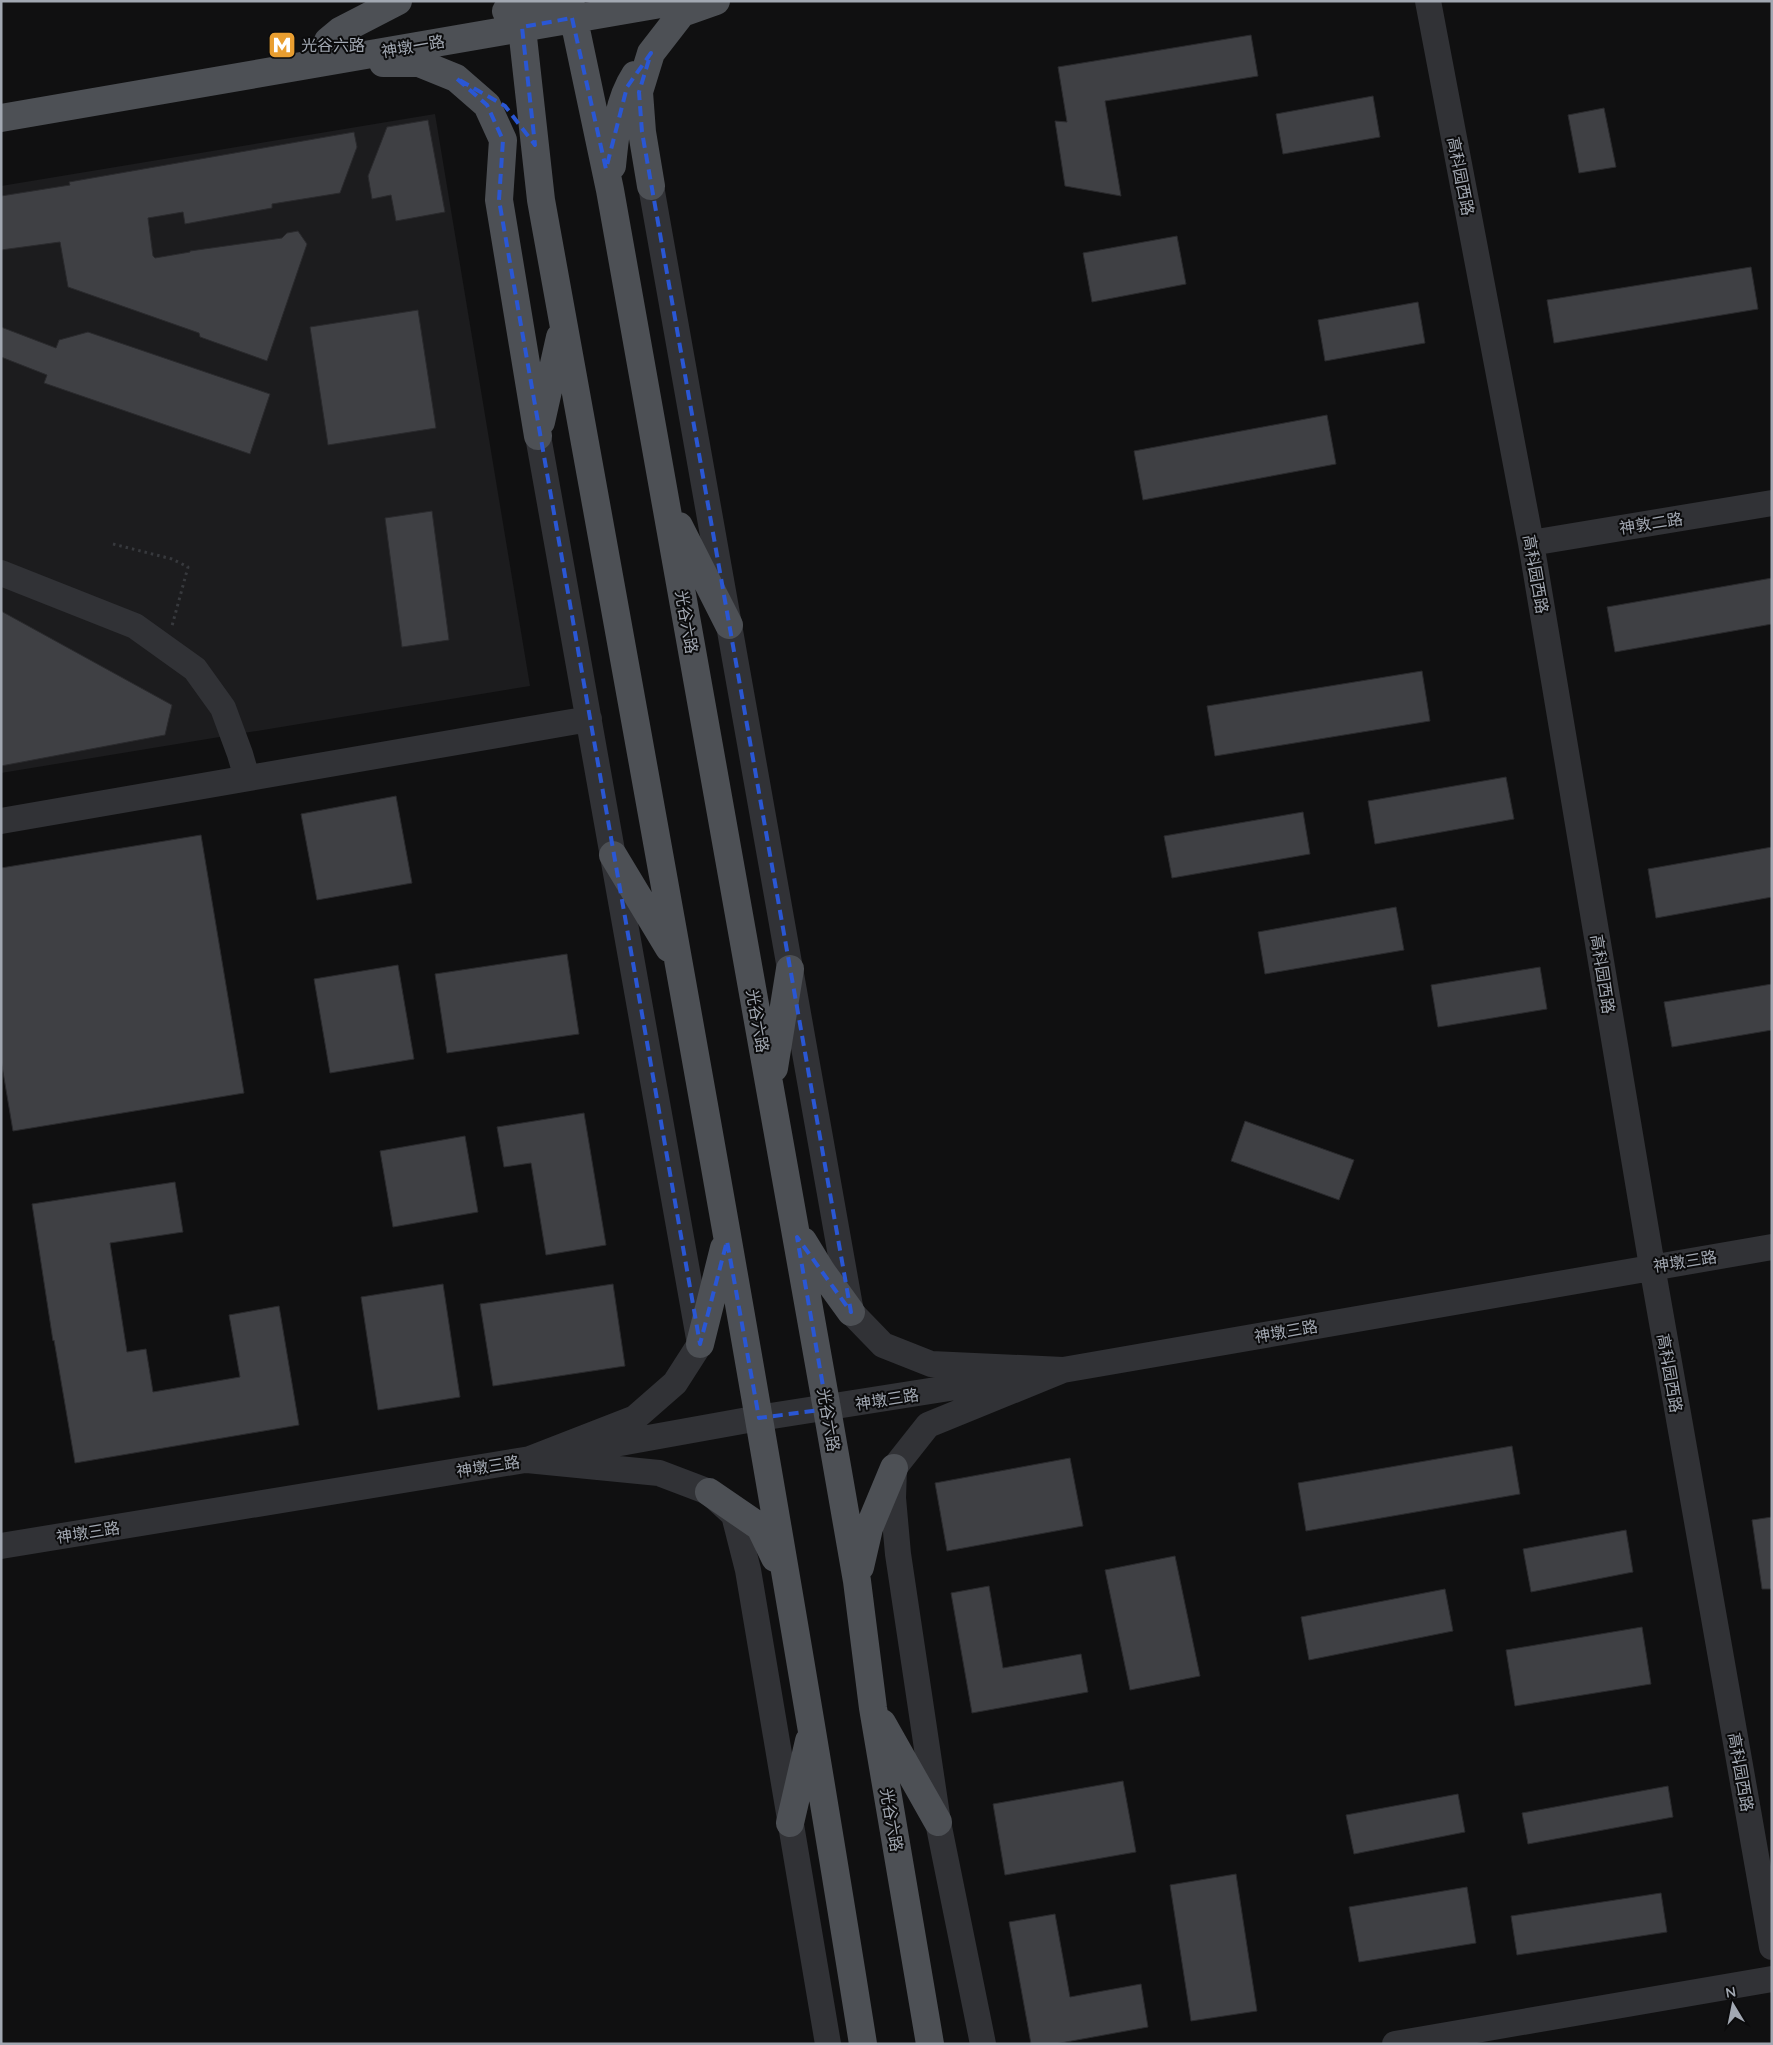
<svg xmlns="http://www.w3.org/2000/svg" width="1773" height="2045" viewBox="0 0 1773 2045" font-family="Quicksand,'Noto Sans SC',sans-serif">
	<rect width="100%" height="100%" fill="#101011"/>
	<path fill="#1c1c1e" d="M435,114l95,572 -529,87v-587z"/>
	<path fill="#3f4044" stroke="#2a2a2d" d="M1251,35l7,41 -153,25 16,95 -56,-10 -10,-65 12,1 -9,-55z
		M1373,96l7,41 -97,17 -7,-40z
		M1604,108l12,59 -37,6 -11,-58z
		M428,120l17,92 -49,9 -5,-26 -19,4 -4,-23 19,-49z
		M354,132l3,15 -17,46 -68,11v4l-87,16 -2,-12 -35,6 5,38 2,2 35,-6v-1l92,-13 5,-5 11,-2 9,13 -40,117 -67,-24 -1,-4 -131,-46 -8,-45 -59,8v-54l69,-11 -1,-3z
		M1177,236l9,48 -94,18 -9,-49z
		M1751,267l7,42 -204,34 -7,-43z
		M1418,302l7,41 -100,18 -7,-41z
		M418,310l18,118 -108,17 -18,-118z
		M1,327l55,21 3,-8 29,-8 182,62 -20,60 -206,-71 3,-8 -46,-18z
		M1327,415l9,49 -193,36 -9,-49z
		M432,511l17,129 -47,7 -17,-129z
		M1772,578v46l-157,28 -8,-45z
		M1,611l171,94 -7,30 -164,31z
		M1422,671l8,50 -215,35 -8,-50z
		M1506,777l8,42 -139,25 -7,-43z
		M396,796l16,87 -95,17 -16,-86z
		M1303,812l7,42 -138,24 -8,-42z
		M201,835l43,258 -231,38 -12,-71v-192z
		M1772,847v50l-116,21 -8,-49z
		M1396,907l8,43 -139,24 -7,-42z
		M567,954l12,80 -132,19 -12,-79z
		M398,965l16,94 -84,14 -16,-94z
		M1540,967l7,42 -109,18 -7,-42z
		M1772,984v46l-100,17 -8,-45z
		M584,1113l22,132 -60,10 -15,-92 -27,4 -7,-40z
		M1245,1121l109,39 -15,40 -108,-39z
		M465,1136l13,76 -85,15 -13,-76z
		M175,1182l8,50 -73,11 17,109 19,-3 7,43 87,-15 -11,-62 50,-9 20,119 -224,38 -21,-123 -1,1 -21,-137z
		M443,1284l17,113 -82,13 -17,-113z
		M613,1284l12,82 -132,20 -13,-82z
		M1512,1446l8,48 -214,37 -8,-48z
		M1070,1458l13,68 -136,25 -12,-68z
		M1772,1517v72h-10l-10,-69z
		M1626,1530l7,42 -102,20 -8,-43z
		M1175,1556l25,120 -70,14 -25,-120z
		M989,1586l14,82 78,-14 7,38 -116,21 -21,-120z
		M1445,1589l8,42 -144,29 -8,-43z
		M1642,1627l9,57 -136,22 -9,-56z
		M1123,1781l13,71 -131,23 -12,-71z
		M1668,1786l5,31 -145,27 -6,-31z
		M1458,1794l7,38 -111,22 -8,-39z
		M1236,1874l21,137 -66,10 -21,-136z
		M1467,1887l9,56 -117,19 -10,-55z
		M1661,1893l6,39 -150,23 -6,-39z
		M1055,1914l15,83 71,-13 7,43 -93,17h-24l-22,-122z"/>
	<g fill="none" stroke-linecap="round" stroke-linejoin="round">
		<path stroke="#37393d" stroke-width="3" stroke-dasharray="2.5 4" stroke-linecap="butt" d="M113,544l59,15 16,8 -16,59"/>
		<path stroke="#313236" stroke-width="26" d="M1428,1l103,542 121,723 120,681
			M651,186l200,1126 32,33 48,19 132,6 -135,55 -34,43 -1,30 5,56 40,268 45,222
			M538,436l162,908 -25,39 -40,35 -108,42 132,13 50,19 25,23 14,55 80,474
			M1531,543l241,-40
			M1,573l134,53 60,43 28,39 17,46 7,24
			M1,821l588,-102
			M587,1449l172,-31 304,-48 709,-123
			M1,1546l542,-89
			M1395,2044l377,-65"/>
		<path stroke="#4d5055" stroke-width="28" d="M519,1l22,199c111,614 224,1228 322,1844
			M570,1l40,189 217,1219 30,172 16,127 57,336
			M506,11l52,-10
			M328,41l12,-10 58,-30
			M383,63h36l37,15 31,27 16,35 -4,60 39,236
			M1,118l677,-117
			M612,166c3,-31 6,-65 23,-91
			M651,186l-9,-54 -3,-40 12,-39 31,-40 34,-12
			M541,422l19,-85
			M679,526l50,99
			M613,855l56,93
			M774,1068l16,-99
			M803,1241l19,31 29,40
			M700,1344l24,-96
			M709,1492l51,35 15,31
			M860,1567l9,-39 25,-60
			M882,1723l56,99
			M790,1823l19,-82"/>
	</g>
	<path fill="none" stroke="#2a57d4" stroke-width="4" stroke-dasharray="10 6" stroke-linejoin="round" d="M572,18l34,151 21,-82 24,-34 -12,39 3,40 209,1180 -54,-75 30,172 -68,9 -32,-177 -27,103 -201,-1144 4,-60 -16,-35 -31,-27 49,28 30,39 -13,-118z"/>
	<defs>
		<symbol id="metro-square" viewBox="-11 -11 22 22"><rect x="-9" y="-9" width="18" height="18" rx="4" fill="#e99e30" stroke="#0b0b0c"/><path d="M-5.5 5V-5H-3L0 0L3-5H5.5V5H3V-.5L0 4L-3-.5V5Z" fill="#fff"/></symbol>
	</defs>
	<g fill-rule="evenodd">
		<use href="#metro-square" x="266" y="29" width="32" height="32"/>
	</g>
	<g text-anchor="middle" stroke-width="4" stroke-linejoin="round" paint-order="stroke">
		<g font-size="16" fill="#a2a8b2" stroke="#0b0b0c" text-anchor="start">
			<text x="301" y="51">光谷六路</text>
		</g>
		<g font-size="16" fill="#a2a8b2" stroke="#0b0b0c">
			<text transform="translate(413 46) rotate(-10)" y="6">神墩一路</text>
			<text transform="translate(1461 176) rotate(79)" y="6">高科园西路</text>
			<text transform="translate(1651 523) rotate(-9)" y="6">神敦二路</text>
			<text transform="translate(1536 574) rotate(80)" y="6">高科园西路</text>
			<text transform="translate(687 622) rotate(80)" y="6">光谷六路</text>
			<text transform="translate(1603 974) rotate(81)" y="6">高科园西路</text>
			<text transform="translate(758 1021) rotate(80)" y="6">光谷六路</text>
			<text transform="translate(1685 1261) rotate(-9)" y="6">神墩三路</text>
			<text transform="translate(1286 1331) rotate(-10)" y="6">神墩三路</text>
			<text transform="translate(1670 1373) rotate(80)" y="6">高科园西路</text>
			<text transform="translate(887 1399) rotate(-9)" y="6">神墩三路</text>
			<text transform="translate(829 1420) rotate(80)" y="6">光谷六路</text>
			<text transform="translate(488 1466) rotate(-9)" y="6">神墩三路</text>
			<text transform="translate(88 1532) rotate(-9)" y="6">神墩三路</text>
			<text transform="translate(1741 1772) rotate(80)" y="6">高科园西路</text>
			<text transform="translate(892 1820) rotate(80)" y="6">光谷六路</text>
		</g>
	</g>
	<rect width="1773" height="2045" fill="none" stroke="#a2a8b2" stroke-width="5"/>
	<g transform="translate(1733 2005) rotate(350)" stroke="#0b0b0c" stroke-width="4" paint-order="stroke">
	<path d="M0-4L9 19L0 12L-9 19Z" fill="#a2a8b2"/>
	<text y="-8" font-size="14" font-weight="bold" text-anchor="middle" fill="#a2a8b2">N</text>
	</g>
</svg>
